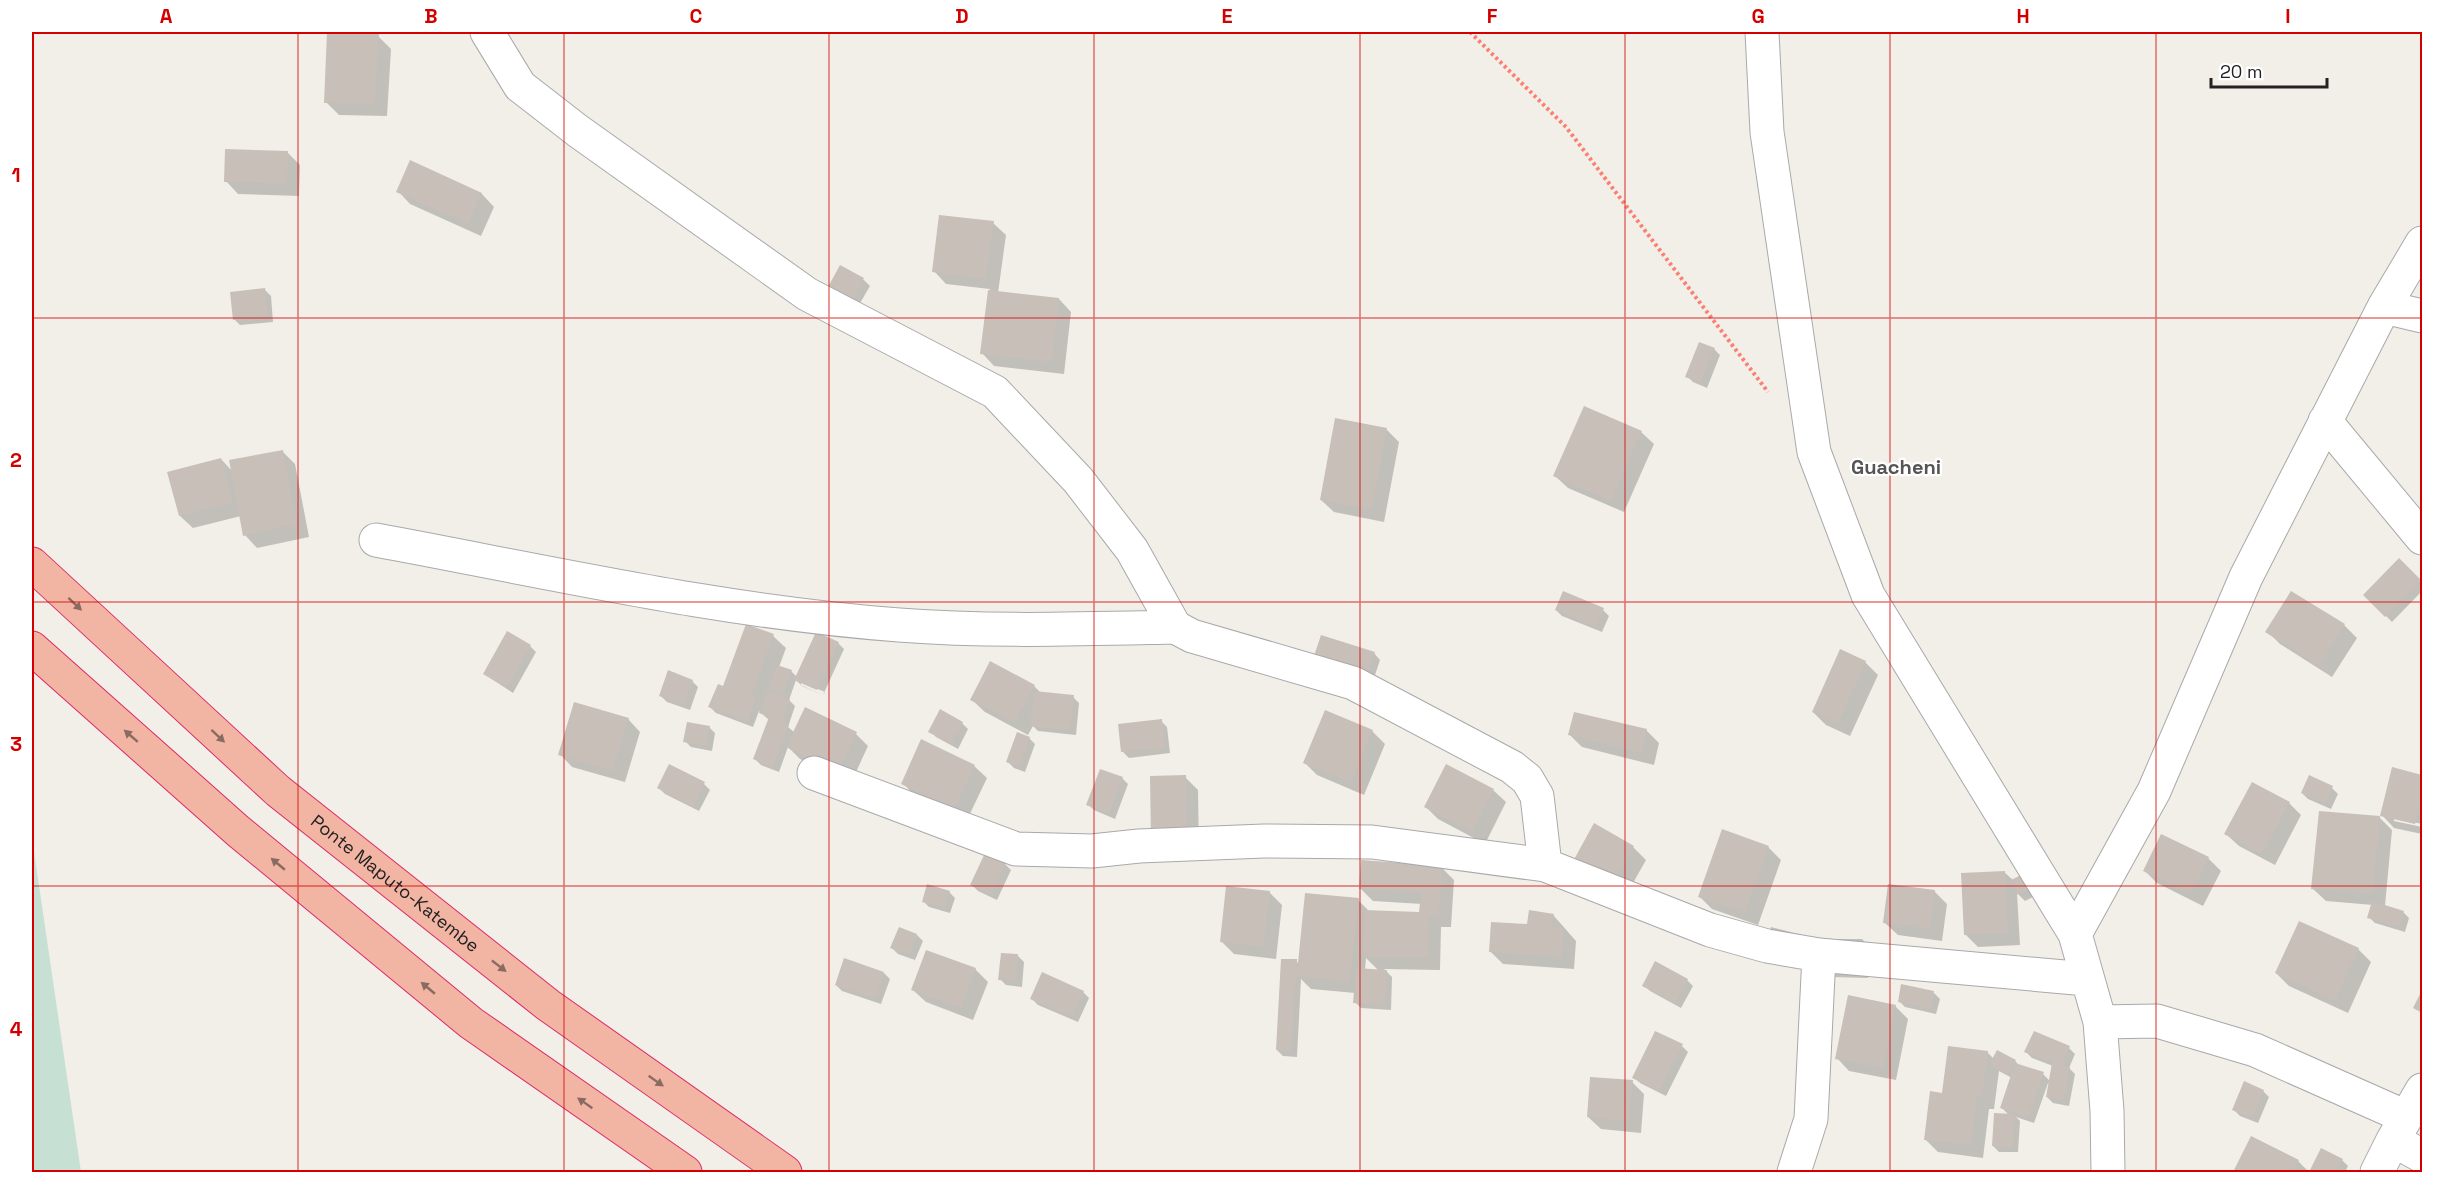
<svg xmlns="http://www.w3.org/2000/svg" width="2454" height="1204" viewBox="0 0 2454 1204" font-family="'Space Grotesk',sans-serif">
	<rect width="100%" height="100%" fill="#f2efe9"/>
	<path fill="#c6e0d4" d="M32,838l49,334h-49z"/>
	<path fill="#0003" fill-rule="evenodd" d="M378,36l13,13 -4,67 -48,-1 -13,-13z
		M288,153l12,12 -1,31 -61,-2 -12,-13z
		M410,162l72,32 12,13 -13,29 -71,-32 -12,-13z
		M993,223l13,12 -8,58 61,6 12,13 -7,62 -70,-8 -12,-13 8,-64 -44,-5 -12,-13z
		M840,267l24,13 6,6 -11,19 -23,-12z
		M265,290l6,6 2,26 -33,3 -6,-6z
		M1714,349l6,6 -13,33 -14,-6 -6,-6z
		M1336,420l51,10 12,12 -15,80 -50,-10 -13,-12z
		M1641,432l13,12 -30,68 -56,-24 -13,-12z
		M282,451l13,13 14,73 -52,11 -12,-13 -4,-19 -48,12 -13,-12 41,-57 11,12z
		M2399,561l23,23v7l-30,31 -27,-27z
		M1556,610h47l6,6 -7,16 -40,-16z
		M2344,625l13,13 -25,39 -52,-33 -13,-13z
		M773,636l13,12 -7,19 12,4 6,6 41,-34 6,6 -21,46 -21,-9 -6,-6 -7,20 6,6 -7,21 6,5 62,2 12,12 -17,37 -51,-24 -12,-12 -9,25 -18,-7 -6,-6 14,-39 -10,-9 -6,16 -37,-14 -6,-6 14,-19zM801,682l24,10 -2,3 -22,-10z
		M530,646l6,6 -23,41 -29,-19z
		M1374,653l6,7 -8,24 -58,-22z
		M1865,662l13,13 -28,61 -24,-11 -13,-13z
		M692,681l6,6 -8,23 -23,-8 -6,-6z
		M1034,686l7,7 32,4 6,6 -3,32 -38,-4 -5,-5 -5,9 -43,-23 -13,-12z
		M628,719l12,13 -15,50 -53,-15 -12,-13z
		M1161,721l6,6 3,26 -41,5 -6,-6z
		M962,723l6,6 -10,20 -22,-12 -6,-6z
		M709,727l6,6 -3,18 -21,-4 -6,-6z
		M1646,730l13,13 -5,22 -72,-18 -12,-12z
		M1372,731l13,13 -21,51 -47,-20 -12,-12z
		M1029,738l6,6 -10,28 -11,-4 -6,-6z
		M974,766l13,12 -20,42 -52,-24 -12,-13z
		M2393,769l29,7v58l-28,-6 -12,-13zM2394,818l28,6v3l-28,-6z
		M1185,777l13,13 1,61 -47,-12z
		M1122,778l6,6 -13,35 -21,-9 -6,-6z
		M704,784l6,6 -11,21 -34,-17 -6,-6z
		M2332,788l6,6 -7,15 -23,-10 -6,-6z
		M1493,790l13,12 -21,42 -47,-25 -12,-12z
		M2289,803l12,12 -26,50 -36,-19 -13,-12z
		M2379,817l13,13 -7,76 18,6 6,6 -4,14 -30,-9 -6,-6 4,-12 -47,-4 -13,-12z
		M1633,847l13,13 -22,39 -51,-35z
		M1768,847l13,13 -23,65 -46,-16 -13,-13z
		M2208,858l13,13 -18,35 -46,-23 -13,-13z
		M1005,864l6,6 -14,30 -19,-9 -6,-6z
		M1441,867l13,13 -3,47h-10l-1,43 -56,-1 8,8 -1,33 -30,-2 -6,-6v-9l-44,-4 -10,-10 -4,78 -14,-1 -6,-6 19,-89 3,3 59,-64 12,12 51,1 1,-9 -49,-3 -13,-13zM1366,958l13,13 -14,-1z
		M2004,872l9,8 11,-5 13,20 -12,6 -8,-8 3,52 -42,2 -12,-12z
		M1934,891l13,13 -5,37 -44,-6 -13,-12z
		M949,892l6,6 -5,15 -21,-6 -6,-6z
		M1269,892l13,13 -6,54 -42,-5 -12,-12z
		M1554,916l22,25 -2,28 -71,-5 -13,-13 38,-25z
		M1771,927l51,13 3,3v-4h37l6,6v33l-37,-1 -63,-35z
		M900,929l17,6 6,6 -8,19 -17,-6 -6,-6z
		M2358,949l13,13 -23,51 -59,-27 -13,-13z
		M1018,956l6,6 -2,25 -16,-2 -6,-6z
		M975,969l13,13 -15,38 -47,-18 -13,-12z
		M884,973l6,6 -9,25 -39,-13 -6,-6z
		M1687,980l6,6 -12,22 -31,-17 -6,-6z
		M1083,992l6,6 -11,24 -40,-17 -6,-6z
		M1934,993l6,6 -4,15 -31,-7 -6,-6z
		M1895,1006l13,13 -12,61 -47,-9 -12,-13z
		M1682,1046l6,6 -22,44 -26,-13 -6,-6z
		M2069,1048l6,6 -6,14 6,6 -6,32 -16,-3 -6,-6 3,-13 -2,-1 -14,40 -18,-6 4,4 -2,31h-19l-6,-6 16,-31 -7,-7 10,-30 -13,-7 -5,38h-5l-6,49 -45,-6 -12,-12 18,-46 43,-42 7,7 21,2 5,5 23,8 7,7 3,-15 -21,-8 -6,-6z
		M1632,1082l12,12 -3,39 -40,-4 -13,-12z
		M2263,1091l6,6 -11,26 -18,-7 -6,-6z
		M2252,1138l46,23 11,11h-74z
		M2322,1150l20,10 6,6 -3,6h-35z"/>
	<path fill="#c7bfb8" d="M327,32l52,2 -4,70 -51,-1z
		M225,149l63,2 -1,33 -63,-2z
		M410,160l72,33 -14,31 -72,-32z
		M939,215l55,6 -8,58 -54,-7z
		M840,265l24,13 -11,22 -25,-13z
		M265,288l3,28 -35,4 -3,-28z
		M988,290l71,8 -7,64 -72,-8z
		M1699,342l16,6 -14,35 -16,-6z
		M1584,406l58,25 -31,70 -58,-25z
		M1335,418l52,10 -15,82 -52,-10z
		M283,450l14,74 -54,12 -14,-76z
		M221,458l12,44 -54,14 -12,-44z
		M2399,558l22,22 -36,37 -22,-22z
		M1563,591l41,17 -8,19 -41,-17z
		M2291,591l54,33 -26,42 -54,-34z
		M746,624l28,10 -23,62 5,2 -9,24 -39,-15 10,-23 5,2z
		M507,631l24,14 -24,43 -24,-14z
		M816,632l23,10 -22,48 -23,-10z
		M1321,635l54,17 -9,27 -54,-17z
		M1840,649l26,12 -28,63 -26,-12z
		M990,661l45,24 -20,38 -45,-23z
		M777,665l15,5 -9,24 -15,-5z
		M668,670l25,10 -9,25 -25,-9z
		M767,691l23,8 -8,23 7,3 -16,42 -20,-8 16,-42 -10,-4z
		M1034,691l40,4 -4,35 -40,-4z
		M574,702l55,16 -16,53 -55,-16z
		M805,707l52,25 -19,40 -52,-25z
		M940,709l23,13 -12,22 -23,-12z
		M1325,710l48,20 -22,53 -48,-20z
		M1574,712l73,17 -5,24 -74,-18z
		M1162,719l3,29 -44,4 -3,-28z
		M687,722l23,4 -3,20 -24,-4z
		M1017,732l13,5 -11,30 -13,-5z
		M921,739l54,26 -21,44 -53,-25z
		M669,764l36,18 -12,25 -36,-19z
		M1446,764l48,25 -22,43 -48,-25z
		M2392,767l30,8v18l-7,31 -35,-8z
		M1100,769l23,8 -14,37 -23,-9z
		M1186,775l1,64 -36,1 -1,-64z
		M2309,775l24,11 -8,18 -24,-11z
		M2252,782l38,20 -28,52 -38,-20z
		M2319,811l61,5 -7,78 -62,-5z
		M1594,823l40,23 -23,41 -40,-22z
		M1722,829l47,17 -24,67 -47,-16z
		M2161,834l48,23 -18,37 -48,-23z
		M985,853l21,9 -15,33 -21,-10z
		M1361,860l81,6 -3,49h-10l-1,43 -65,-1 1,-47 55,2 2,-19 -62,-4z
		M2005,871l3,62 -44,2 -3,-62z
		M2025,873l7,16 -14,6 -7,-15z
		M927,884l23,7 -6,17 -22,-6z
		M1888,884l47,6 -5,39 -47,-6z
		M1226,886l44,5 -6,56 -44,-5z
		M1305,893l54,5 -9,84 -54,-6 -5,75 -15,-1 5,-91h16v14z
		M2372,901l32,10 -5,16 -32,-9z
		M1529,910l25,4 -2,12 12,1 -2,30 -73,-5 2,-30 36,2z
		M2299,921l60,27 -24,53 -60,-28z
		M899,927l18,7 -8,21 -19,-7z
		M926,950l50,18 -15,40 -50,-18z
		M1001,953l17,1 -2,27 -18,-1z
		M844,958l40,14 -9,27 -40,-14z
		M1655,961l33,18 -13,24 -33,-17z
		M1356,968l31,2 -2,35 -32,-2z
		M1042,972l42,19 -12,26 -42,-18z
		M1901,984l33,7 -3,18 -33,-7z
		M2422,990v23l-9,-5z
		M1848,995l48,10 -13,63 -48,-9z
		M1655,1031l28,13 -24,47 -27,-13z
		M2034,1031l36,15 -8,20 8,1 -6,33 -18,-3 6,-34 -28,-11z
		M1948,1046l40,5 -6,46h-5l-6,49 -47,-6 6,-49 12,2z
		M1997,1050l19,10 -8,15 -19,-10z
		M2015,1063l29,9 -16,46 -28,-10z
		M1590,1077l43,3 -4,41 -42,-4z
		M2244,1081l20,9 -12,28 -20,-8z
		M1994,1113l21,1 -2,33 -21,-1z
		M2251,1136l48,24 -7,12h-59z
		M2321,1148l22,11 -7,13h-27z"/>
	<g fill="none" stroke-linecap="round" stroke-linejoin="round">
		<defs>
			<path id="minor" d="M487,32l33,54 58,45 229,163 188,98 83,88 54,70 43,77 17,9 161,47 159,84 15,12 10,17 8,69
				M1762,32l5,100 47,320 54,143 207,339 25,88 7,89 1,61
				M2384,307l38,9
				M2325,421l97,117
				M376,540c173,32 347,72 523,85 92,7 184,4 276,2
				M814,773l202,76 76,2 47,-5 125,-5 108,1 173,23 165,65 57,16 52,9 268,24
				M2075,934l79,-143 92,-214 138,-270 38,-64
				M2100,1022l57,-1 98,29 151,67
				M2393,1140l29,16
				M1794,1172l17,-53 8,-164
				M2377,1172l16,-32 29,-50"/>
			<g id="trunk">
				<path id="s1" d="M32,564l246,227 270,214 237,167"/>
				<path d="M32,648l206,183 233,192 214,149"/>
			</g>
		</defs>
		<use href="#minor" stroke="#a9a9a9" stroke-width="35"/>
		<use href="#trunk" stroke="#dc2a67" stroke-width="35"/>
		<path stroke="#fa8072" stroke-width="4" stroke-dasharray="3 3" stroke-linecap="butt" d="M1470,32l96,95 202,265"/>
		<use href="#minor" stroke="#fff" stroke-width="33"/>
		<use href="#trunk" stroke="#f2b4a3" stroke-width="33"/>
	</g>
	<defs><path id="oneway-solid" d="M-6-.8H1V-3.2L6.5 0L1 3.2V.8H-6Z" transform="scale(1.5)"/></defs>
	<g fill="#8a6b62">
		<use href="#oneway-solid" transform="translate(75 604) rotate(43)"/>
		<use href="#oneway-solid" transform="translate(131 736) rotate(-139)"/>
		<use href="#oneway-solid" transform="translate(218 736) rotate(43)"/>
		<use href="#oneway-solid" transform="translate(278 864) rotate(-140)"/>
		<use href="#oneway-solid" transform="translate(499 966) rotate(38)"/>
		<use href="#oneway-solid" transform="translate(428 988) rotate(-140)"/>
		<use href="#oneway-solid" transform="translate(656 1081) rotate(35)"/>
		<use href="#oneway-solid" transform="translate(585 1103) rotate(-145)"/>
	</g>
	<path fill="none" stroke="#d40000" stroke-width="1.5" stroke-opacity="0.55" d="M298,32v1140M564,32v1140M829,32v1140M1094,32v1140M1360,32v1140M1625,32v1140M1890,32v1140M2156,32v1140M32,318h2390M32,602h2390M32,886h2390"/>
	<g text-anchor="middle" stroke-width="4.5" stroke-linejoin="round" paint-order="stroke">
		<g font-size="18" fill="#222" stroke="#fff">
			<text dy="6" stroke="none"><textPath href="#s1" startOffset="484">Ponte Maputo-Katembe</textPath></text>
		</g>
		<g font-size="20" font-weight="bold" fill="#555" stroke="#fff">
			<text x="1896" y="474">Guacheni</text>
		</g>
	</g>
	<rect width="2454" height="1204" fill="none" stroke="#ffffff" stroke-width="66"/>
	<path d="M2211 78v9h116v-9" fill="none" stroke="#222222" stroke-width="3"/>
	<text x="2220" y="78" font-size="18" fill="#222222" stroke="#ffffff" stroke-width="4.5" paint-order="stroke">20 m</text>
	<rect x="33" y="33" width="2388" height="1138" fill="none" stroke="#d40000" stroke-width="2"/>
	<g font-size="20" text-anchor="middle" font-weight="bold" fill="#d40000">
		<text x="166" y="23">A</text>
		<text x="431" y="23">B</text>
		<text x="696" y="23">C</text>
		<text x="962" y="23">D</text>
		<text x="1227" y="23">E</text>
		<text x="1492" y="23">F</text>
		<text x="1758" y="23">G</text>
		<text x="2023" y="23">H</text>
		<text x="2288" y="23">I</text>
		<text x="16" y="182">1</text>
		<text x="16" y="467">2</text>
		<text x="16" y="751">3</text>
		<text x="16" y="1036">4</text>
	</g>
</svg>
